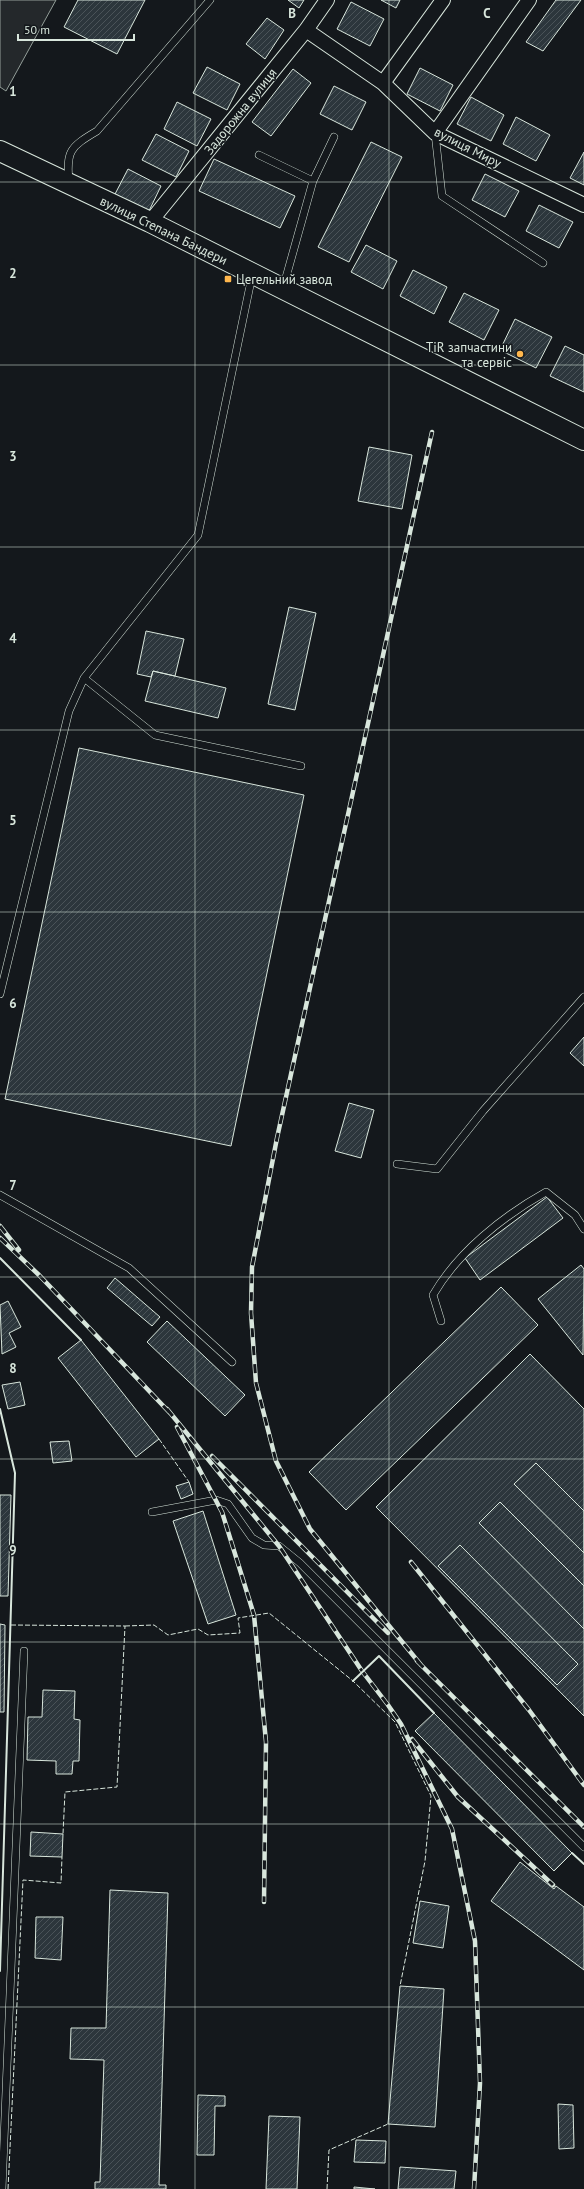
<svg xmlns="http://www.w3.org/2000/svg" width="584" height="2189" viewBox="0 0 584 2189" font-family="'PT Sans',sans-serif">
	<defs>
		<pattern id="building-hatch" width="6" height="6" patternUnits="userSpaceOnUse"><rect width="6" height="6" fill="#2c363c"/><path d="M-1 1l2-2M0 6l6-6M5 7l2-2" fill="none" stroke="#4a5358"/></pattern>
	</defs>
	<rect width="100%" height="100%" fill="#14181c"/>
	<path fill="#24282b" stroke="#939e99" d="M0,0h56l-50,91 -6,-4z"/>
	<path fill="url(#building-hatch)" stroke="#d8e6dc" d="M78,0h67l-28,54 -53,-27z
		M288,0h16l-5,8z
		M381,0h19l-4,8z
		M556,0h25l-38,51 -17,-9z
		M351,2l33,17 -14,27 -33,-17z
		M267,18l17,12 -19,29 -19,-15z
		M207,67l33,17 -13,26 -34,-17z
		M420,68l33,17 -13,26 -33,-17z
		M293,69l18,14 -40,53 -19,-14z
		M334,86l32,16 -14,28 -32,-16z
		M471,97l33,18 -13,26 -34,-17z
		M177,102l34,17 -14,27 -33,-17z
		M516,117l34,18 -14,26 -33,-17z
		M156,134l33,17 -13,26 -34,-17z
		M371,142l31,15 -53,105 -31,-15z
		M584,152v33l-14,-7z
		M214,159l81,37 -15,32 -81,-37z
		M128,169l33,17 -13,27 -34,-17z
		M485,174l34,17 -14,26 -33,-17z
		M539,205l34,17 -14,26 -33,-17z
		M366,245l31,16 -14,28 -32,-17z
		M413,270l34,17 -13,27 -34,-18z
		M464,293l35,17 -15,30 -35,-18z
		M515,319l37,18 -16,31 -36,-18z
		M565,346l19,9v37l-34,-16z
		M369,447l43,8 -10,54 -44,-8z
		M289,607l27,6 -21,97 -27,-6z
		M146,631l38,8 -9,37 -22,-5 -2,6 -14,-3z
		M153,671l73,17 -8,30 -73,-17z
		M79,748l225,47 -73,351 -226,-47z
		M584,1037v29l-14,-13z
		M349,1103l25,7 -13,48 -26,-7z
		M547,1197l16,21 -83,62 -15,-22z
		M581,1265l3,4 -1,86 -45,-56z
		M115,1278l45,39 -8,9 -45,-38z
		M501,1287l37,38 -192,185 -37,-38z
		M8,1301l13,26 -12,6 7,14 -14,7 -2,-49z
		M167,1321l78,74 -20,21 -78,-74z
		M81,1340l78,99 -23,18 -78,-99z
		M530,1354l54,55v307l-208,-209z
		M20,1382l5,23 -17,4 -6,-24z
		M69,1441l3,20 -19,2 -3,-21z
		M536,1463l48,48v42l-70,-69z
		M189,1482l4,12 -12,5 -5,-13z
		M0,1495h11l-3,101h-8z
		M500,1502l84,84v43l-105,-106z
		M203,1511l33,104 -28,9 -35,-103z
		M460,1545l118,119 -21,21 -119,-119z
		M0,1624l5,1 -1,87h-4z
		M43,1690l32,1 -1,28 6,1 -1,41h-6l-1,13h-16v-13l-29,-1 1,-43h14z
		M434,1713l138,140 -18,18 -139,-140z
		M31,1832l32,2 -1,23 -32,-1z
		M520,1862l34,27 2,-3 28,21v63l-93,-69z
		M110,1890l58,3 -9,292h7v4h-71v-7h5l4,-122 -34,-1 1,-31h35z
		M420,1901l29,5 -6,42 -30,-5z
		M36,1917h27l-2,43 -26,-2z
		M400,1986l44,3 -9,138 -47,-3z
		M198,2095l27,1v10h-10l-1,49h-17z
		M558,2104l15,1 1,43 -15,1z
		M269,2116l31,1 -3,72h-31z
		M356,2140l30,1 -1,22 -31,-1z
		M400,2167l56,4 -2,18h-56z
		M354,2187l21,2h-21z"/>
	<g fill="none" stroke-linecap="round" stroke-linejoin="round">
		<defs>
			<path id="lane" d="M435,133l7,63 101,67
				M259,155l54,26
				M69,182c-3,-31 1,-35 28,-51l113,-131
				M283,288l30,-107 21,-44
				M84,678l71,57 146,31
				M0,994l69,-283 15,-33 114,-143 54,-259
				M397,1164l40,5 46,-58 101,-114
				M0,1195l129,73 103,94
				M441,1321l-8,-26c25,-43 70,-79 113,-103l29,23 9,14
				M152,1512l64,-12 12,4 24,34 12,7 15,1 21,17 284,284
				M2,2189l22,-538"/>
			<path id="street" d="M306,30l77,53 52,50 149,72
				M383,83l60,-83
				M435,133l94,-133
				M150,222l156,-192 21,-30"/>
			<path id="secondary" d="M0,151l150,71 434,218"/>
		</defs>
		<use href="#lane" stroke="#d8e6dc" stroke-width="8"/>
		<use href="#street" stroke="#d8e6dc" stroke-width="16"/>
		<use href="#secondary" stroke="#d8e6dc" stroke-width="22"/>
		<use href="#lane" stroke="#14181c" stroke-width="7"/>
		<use href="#street" stroke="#14181c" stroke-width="14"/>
		<use href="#secondary" stroke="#14181c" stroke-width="20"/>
		<defs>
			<path id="rail" d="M0,1226l19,24
				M0,1238l39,37 131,138
				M167,1409l112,137 83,125 26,34 13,19 51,105 23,112 5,142 -6,106
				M177,1427l45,85 32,103 12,127 -2,160
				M212,1456l176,177
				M411,1562l118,148 55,75
				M417,1661l167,166
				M421,1665l-111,-136 -34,-68 -20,-78 -5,-70 1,-46 25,-129 155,-706
				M412,1739l46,58 95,88"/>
		</defs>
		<use href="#rail" stroke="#d8e6dc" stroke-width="4.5"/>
		<use href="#rail" stroke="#14181c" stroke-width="3" stroke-dasharray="9" stroke-linecap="butt"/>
		<path stroke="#d8e6dc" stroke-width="1" stroke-dasharray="5 2" stroke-linecap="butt" d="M159,1439l30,43
			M11,1625l114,1 -8,161 -52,5 -2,42
			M125,1626l29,-1 14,10 30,-6 10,6 32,-2 -2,-15 31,-5 84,68 42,41 36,74 -6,65 -25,125
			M8,2189l15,-309 38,3 1,-26
			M327,2189l2,-39 59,-26"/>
		<path stroke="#d8e6dc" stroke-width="2" d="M0,1258l81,82
			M0,1409l15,64 -15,498
			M353,1681l26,-25 55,57
			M572,1853l12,11"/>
	</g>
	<path fill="none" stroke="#d8e6dc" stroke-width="1" stroke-opacity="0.55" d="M195,0v2189M389,0v2189M0,182h584M0,365h584M0,547h584M0,730h584M0,912h584M0,1094h584M0,1277h584M0,1459h584M0,1642h584M0,1824h584M0,2007h584"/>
	<g fill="#ffb74d" stroke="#14181c" stroke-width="1.5">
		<rect x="224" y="275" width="8" height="8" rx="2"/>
		<circle cx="520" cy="354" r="4"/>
	</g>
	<g text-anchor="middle" stroke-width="3" stroke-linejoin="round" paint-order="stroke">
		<g font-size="13" fill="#d8e6dc" stroke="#14181c">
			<text transform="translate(240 111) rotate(-51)" y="5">Задорожна вулиця</text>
			<text transform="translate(468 147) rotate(27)" y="5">вулиця Миру</text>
			<text transform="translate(164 230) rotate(26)" y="5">вулиця Степана Бандери</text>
		</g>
		<g font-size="13" fill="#d8e6dc" stroke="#14181c" text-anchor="start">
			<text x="236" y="284">Цегельний завод</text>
			<text x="512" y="352" text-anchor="end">TiR запчастини<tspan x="512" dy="15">та сервіс</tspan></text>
		</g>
	</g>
	<g font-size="13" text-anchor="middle" font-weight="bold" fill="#d8e6dc" stroke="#14181c" stroke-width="3" stroke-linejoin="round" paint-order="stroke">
		<text x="292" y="18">B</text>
		<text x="487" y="18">C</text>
		<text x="13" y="96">1</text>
		<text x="13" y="278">2</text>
		<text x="13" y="461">3</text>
		<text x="13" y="643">4</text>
		<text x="13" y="825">5</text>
		<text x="13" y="1008">6</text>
		<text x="13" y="1190">7</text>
		<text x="13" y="1373">8</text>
		<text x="13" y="1555">9</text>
	</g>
	<path d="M18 34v6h116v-6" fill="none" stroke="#d8e6dc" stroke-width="2"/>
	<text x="24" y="34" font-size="12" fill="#d8e6dc" stroke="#14181c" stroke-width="3" paint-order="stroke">50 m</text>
</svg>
